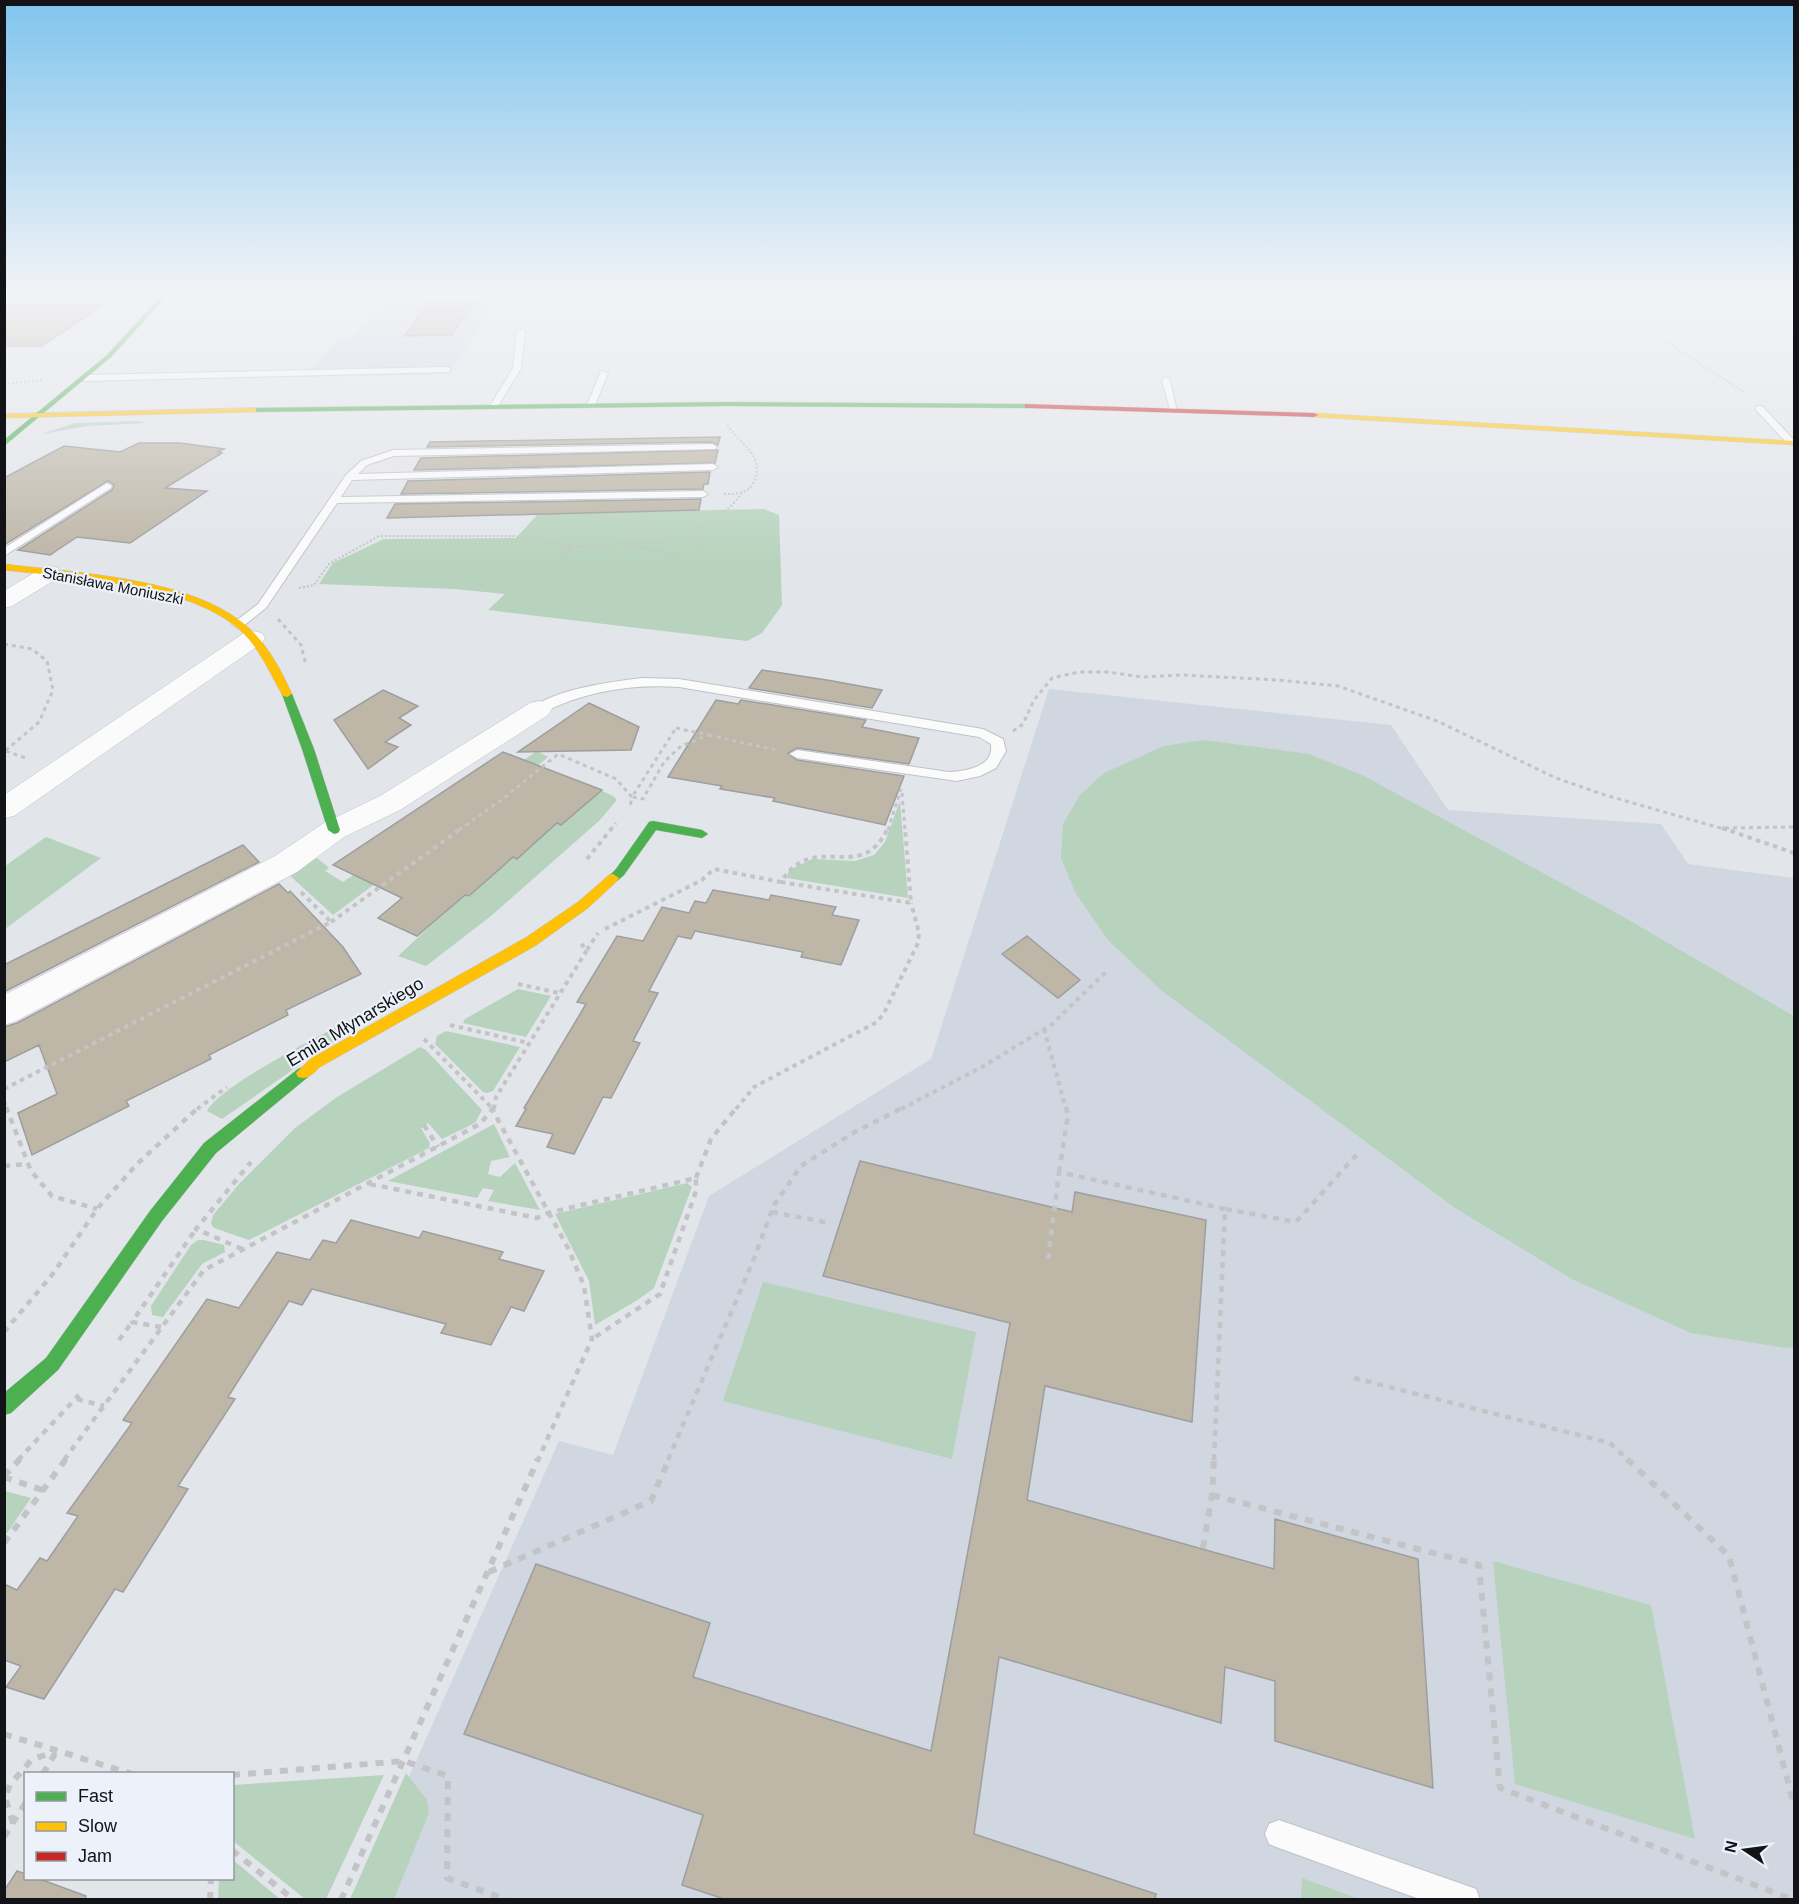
<svg xmlns="http://www.w3.org/2000/svg" width="1799" height="1904" viewBox="0 0 1799 1904" font-family="Helvetica,sans-serif">
	<rect width="100%" height="100%" fill="#e2e5ea"/>
	<path fill="#d0d7e1" d="M392,295h109l-52,79 -145,3 32,-37 18,-4z
		M1049,689l342,36 57,85 213,14 27,40 106,14v1021l-1440,1 205,-459 54,14 96,-259 222,-137z"/>
	<path fill="#b7d3bd" d="M141,421l5,2 -59,3 -45,8 33,-11z
		M764,509l15,6 3,90 -20,28 -15,8 -259,-31 17,-16 -51,-5 -135,-5 14,-21 51,-24 132,-1 22,-24z
		M1203,740l106,14 53,21 251,136 181,105v331l-8,1 -95,-15 -119,-54 -117,-71 -293,-217 -54,-51 -32,-46 -15,-36 2,-34 17,-29 24,-22 60,-27z
		M537,751l11,6 -42,36 -64,41 -109,81 -46,-42 30,-15 12,10 -4,3 18,11z
		M600,790l13,6 4,4 -18,21 -108,95 -65,50 -28,-10 66,-61 5,2 44,-40 5,2 40,-36 5,1z
		M900,801l8,97 -121,-20 2,-8 23,-11 43,2 19,-6 11,-13z
		M46,837l55,21 -96,71v-63z
		M518,989l33,7 -25,41 -63,-14 2,-4z
		M382,1003l-3,7 -157,109 -15,-8c15,-29 141,-89 175,-108z
		M446,1031l74,16 -27,44 -6,2 -4,-1 -48,-48 2,-8z
		M420,1047l6,3 56,60 -7,13 -33,16 -14,-16 -7,5 9,15 -1,5 -180,92 -35,-12 -3,-4 2,-9 26,-31 56,-56 42,-31z
		M494,1124l16,33 -19,4 -3,13 12,3 15,-14 25,47 -52,-9 6,-11 -11,-2 -6,10 -89,-17z
		M687,1183l5,4 -38,101 -15,11 -44,26 -6,-44 -34,-67z
		M198,1240h6l20,5 1,7 -23,12 -39,53 -11,-2 -1,-9 40,-61z
		M763,1282l213,50 -24,127 -229,-58z
		M5,1491l26,7 -26,38 -1,-45z
		M1493,1561l158,44 44,234 -180,-55z
		M406,1773l21,27 2,13 -35,86h-44z
		M384,1775l-58,124h-21l-72,-58v-56z
		M233,1860l47,39h-62l1,-20 13,-1z
		M1302,1878l57,21h-58z"/>
	<path fill="#beb6a7" stroke="#9d9e9f" stroke-width="1.5" d="M431,300h45l-24,35 -48,1z
		M4,305h99l-61,41h-38z
		M720,437l-2,8 -6,-3 -285,5 3,-5z
		M139,443h41l44,6 -6,3 4,1 -57,35 42,3 -77,52 -53,-6 -27,18 -32,-5 94,-60 2,-5 -6,-4 -104,64v-67l60,-32 56,6z
		M718,450l-3,13 -301,7 7,-12z
		M710,472l-2,12h-4l-1,5 -302,5 7,-13z
		M701,499l-2,11 -312,8 8,-14z
		M762,670l65,10 55,10 -10,18 -123,-20z
		M383,690l35,16 -19,12 12,7 -26,17 13,5 -30,22 -34,-49z
		M716,700l22,4 3,-4 125,20 -4,7 57,11 -10,26 -112,-16 -9,5 9,7 107,16 -19,49 -112,-24 2,-3 -55,-9 2,-3 -54,-9z
		M589,703l50,24 -8,23 -113,2z
		M503,752l99,38 -41,35 -4,-2 -40,36 -4,-2 -44,39 -4,-1 -48,41 -39,-18 24,-20 -69,-33z
		M243,845l16,17 -255,130v-27z
		M279,884l9,9 2,-2 53,56 18,27 -75,36 2,5 -79,40 2,4 -85,42 3,5 -97,49 -14,-42 39,-19 -18,-49 -35,17v-35l13,-4z
		M713,890l56,10 2,-5 65,12 -4,8 27,5 -18,45 -40,-8 2,-5 -108,-21 -4,8 -13,-3 -29,55 9,2 -25,48 7,2 -29,55 -8,-1 -29,57 -27,-7 6,-13 -37,-8 10,-17 -2,-1 62,-104 -9,-2 40,-66 26,5 19,-34 27,6 6,-12 11,2z
		M1027,936l53,44 -22,18 -56,-44z
		M860,1161l212,51 3,-20 131,28 -14,202 -147,-36 -18,114 247,69 1,-50 143,40 15,229 -158,-47v-60l-50,-14 -4,56 -222,-66 -25,177 182,60 -1,5h-431l-42,-14 21,-70 -239,-81 72,-170 174,59 -17,54 238,74 79,-428 -187,-47z
		M351,1220l68,18 4,-7 80,21 -4,7 45,12 -20,40 -13,-4 -20,38 -50,-12 5,-9 -134,-35 -10,16 -13,-4 -61,96 7,2 -57,87 10,3 -65,103 -8,-3 -71,110 -38,-12 15,-21 -17,-6v-76l13,6 23,-32 7,3 31,-45 -11,-3 65,-90 -9,-3 84,-121 32,9 38,-56 33,8 13,-20 13,3z
		M17,1871l9,3v4h11l49,18 -1,3h-81v-8z"/>
	<g fill="none" stroke-linecap="round" stroke-linejoin="round">
		<defs>
			<path id="lane" d="M521,329l4,2 -4,37 -24,40h-6l-1,-2 23,-38 4,-37z
				M447,367l3,1v4l-366,9 -4,-3 4,-3z
				M601,371l7,2 -13,32 -7,2 -1,-2z
				M1166,377l4,3 7,32 -7,-2 -8,-30z
				M1756,406h6l32,34v4h-6l-32,-34z
				M712,444l5,3 -2,2 -321,7 -27,9 -9,9 355,-10 5,3 -5,3 -361,10 -11,17 362,-6 5,3 -5,3 -366,6 -71,105 -24,19 -4,1 -6,-4 26,-20 88,-129 15,-14 32,-11z
				M107,483l5,3 -1,2 -107,68v-8z
				M643,678l36,1 304,50 20,10 3,12 -10,17 -16,8 -23,5 -160,-23 -7,-4 7,-4 152,22c18,-1 45,-5 42,-28l-12,-7 -300,-50c-48,-3 -92,4 -135,25l-5,1 -7,-4c20,-20 84,-28 111,-31z
				M1279,1820l186,65 11,4 4,11h-58l-143,-52 -10,-4 -4,-10 4,-10z"/>
			<path id="street" d="M50,566l8,2 3,5 -3,5 -46,28 -8,2v-17l38,-23z
				M253,631l9,2 3,5 -3,5 -248,173 -10,2v-23l240,-162z
				M539,701l9,2 4,6 -4,6 -148,95 -56,27 -47,35 -281,149 -12,4v-30l271,-139 49,-33 56,-27 150,-93z"/>
			<path id="fast" d="M162,295h6l-57,62 -107,89v-6l103,-85z
				M726,402l302,2 4,2 -4,2 -302,-2 -473,6 -4,-2 4,-2z
				M287,691l5,3 22,55 26,81 -2,3 -4,1 -6,-4 -26,-81 -20,-55z
				M653,821l49,9 6,4 -6,4 -46,-8 -32,45 -7,6h-8l-2,-3 9,-9 33,-47z
				M303,1067l5,2 2,4 -2,4 -92,76 -54,68 -104,149 -47,43 -7,2v-22l42,-35 104,-147 54,-68 94,-74z"/>
			<path id="slow" d="M256,408v4h-3l-249,6v-4z
				M1314,413l480,28v4l-483,-28 -1,-2z
				M4,564c71,9 182,13 239,59 23,18 37,45 49,71l-5,3 -4,-1c-13,-22 -22,-46 -42,-65 -51,-48 -168,-53 -237,-61z
				M613,874l6,4 -2,3 -29,27 -53,38 -215,121c-7,6 -12,14 -22,10l-2,-4 14,-14 215,-121 53,-36 31,-27z"/>
			<path id="jam" d="M1025,404l289,9 4,2 -4,2 -286,-9h-3z"/>
		</defs>
		<use href="#lane" stroke="#c0c2c6" stroke-width="2"/>
		<use href="#street" stroke="#c0c2c6" stroke-width="1"/>
		<use href="#fast" stroke="#c0c2c6" stroke-width="1"/>
		<use href="#slow" stroke="#c0c2c6" stroke-width="1"/>
		<use href="#jam" stroke="#c0c2c6" stroke-width="1"/>
		<path stroke="#c3c4c6" stroke-width="2" stroke-dasharray="2 2" stroke-linecap="butt" d="M1595,295l150,98
			M4,384l38,-4
			M724,494c14,0 26,0 31,-15 9,-26 -17,-35 -28,-55
			M675,529l4,5
			M690,532l39,-24 13,-14
			M698,543l7,6
			M624,545l59,11
			M561,557l10,-9
			M299,588l15,-3 15,-21 50,-28h135l57,11 97,-6"/>
		<path stroke="#c3c4c6" stroke-width="3" stroke-dasharray="4 4" stroke-linecap="butt" d="M278,619l23,26 5,20
			M4,644l28,5 15,12 6,29 -14,32 -35,30
			M676,728l33,7 -28,11 -17,16 -21,37 -11,-2z
			M1013,731l10,-7 11,-24 18,-22 27,-6h29l34,5 40,-2 96,5 60,6 99,35 119,57 49,17 122,35
			M709,735l67,15
			M6,751l22,8
			M902,793l3,37
			M1725,828l69,-1
			M459,830l45,-32 54,-44 58,25 16,18 -2,10
			M610,830l6,-7
			M888,830l13,-41"/>
		<path stroke="#c3c4c6" stroke-width="4" stroke-dasharray="4.5 4.5" stroke-linecap="butt" d="M1722,828l72,25
			M587,859l25,-31
			M781,882l130,21 -6,-75
			M331,922l131,-94
			M605,929l97,-49 12,-11 67,13c34,-54 79,5 107,-54
			M587,950l11,-17
			M518,984l41,9
			M450,1025l79,18
			M1044,1029l22,80
			M424,1039l69,70
			M4,1089l327,-167 -32,-32
			M4,1101l3,8
			M197,1109l30,-22
			M494,1109l2,-12 91,-147 -8,-8
			M736,1109l18,-22 123,-65 7,-9 34,-70 1,-10 -8,-30
			M901,1109l81,-42 69,-42 56,-54"/>
		<path stroke="#c3c4c6" stroke-width="4.5" stroke-dasharray="6 6" stroke-linecap="butt" d="M6,1107l25,64 21,25 45,13
			M491,1107l77,141 16,38 8,53 -54,121
			M424,1125l14,22
			M4,1166l24,-2
			M1059,1172l9,-57 -2,-8
			M696,1178l15,-39 26,-32
			M370,1184l167,34 11,-5 148,-35v13l-36,103 -68,45
			M772,1212l58,11
			M242,1249l-46,-20 55,-67
			M1048,1259l11,-87 166,37
			M161,1327l-29,-5 64,-93
			M4,1332l48,-57 45,-66 40,-45 62,-57
			M119,1340l13,-18
			M1354,1378l256,65 18,17
			M77,1399l27,7
			M18,1460l61,-65
			M64,1460l140,-190 276,-146 14,-17
			M668,1460l85,-199 21,-56 27,-39 52,-33 51,-26
			M1214,1460l11,-251 71,13 63,-70"/>
		<path stroke="#c3c4c6" stroke-width="6" stroke-dasharray="8 8" stroke-linecap="butt" d="M1627,1459l102,97 65,249
			M4,1476l16,-17
			M4,1477l38,13
			M1212,1495l267,70 21,223 294,112
			M4,1543l62,-84
			M1203,1548l9,-53 2,-36
			M489,1572l162,-71 18,-42
			M4,1734l128,40
			M43,1774l13,-22
			M232,1775l172,-14 44,15 -1,102 60,22
			M13,1823l-8,-26 5,-12 22,-26 23,-7
			M4,1837l22,-35
			M232,1850l62,50
			M210,1900l1,-22
			M341,1900l197,-441"/>
		<use href="#lane" fill="#fbfbfc" fill-rule="evenodd"/>
		<use href="#street" fill="#fbfbfc" fill-rule="evenodd"/>
		<use href="#fast" fill="#4caf50" fill-rule="evenodd"/>
		<use href="#slow" fill="#ffc107" fill-rule="evenodd"/>
		<use href="#jam" fill="#c62828" fill-rule="evenodd"/>
	</g>
	<linearGradient id="sky" x2="0" y2="1"><stop stop-color="#80c4ee"/><stop offset="0.52" stop-color="#f2f3f6"/><stop offset="1" stop-color="#f2f3f6" stop-opacity="0"/></linearGradient>
	<rect width="1799" height="562" fill="url(#sky)"/>
	<g text-anchor="middle" stroke-width="4.5" stroke-linejoin="round" paint-order="stroke">
		<g font-size="15" fill="#111316" stroke="#ecf1fa">
			<text transform="translate(113 586) rotate(11)" y="5">Stanisława Moniuszki</text>
		</g>
		<g font-size="18" fill="#111316" stroke="#ecf1fa">
			<text transform="translate(355 1022) rotate(-31)" y="6">Emila Młynarskiego</text>
		</g>
	</g>
	<rect width="1799" height="1904" fill="none" stroke="#111316" stroke-width="12"/>
	<rect x="24" y="1772" width="210" height="108" fill="#ecf1fa" stroke="#94989f" stroke-width="1.5"/>
	<rect x="36" y="1792" width="30" height="9" fill="#4caf50" stroke="#94989f" stroke-width="1.5"/>
	<text x="78" y="1802" font-size="18" fill="#111316">Fast</text>
	<rect x="36" y="1822" width="30" height="9" fill="#ffc107" stroke="#94989f" stroke-width="1.5"/>
	<text x="78" y="1832" font-size="18" fill="#111316">Slow</text>
	<rect x="36" y="1852" width="30" height="9" fill="#c62828" stroke="#94989f" stroke-width="1.5"/>
	<text x="78" y="1862" font-size="18" fill="#111316">Jam</text>
	<g transform="translate(1745 1850) rotate(283)" stroke="#ecf1fa" stroke-width="4.5" paint-order="stroke">
	<path d="M0-4.5L10 22L0 15L-10 22Z" fill="#111316"/>
	<text y="-9" font-size="16" font-weight="bold" text-anchor="middle" fill="#111316">N</text>
	</g>
</svg>
